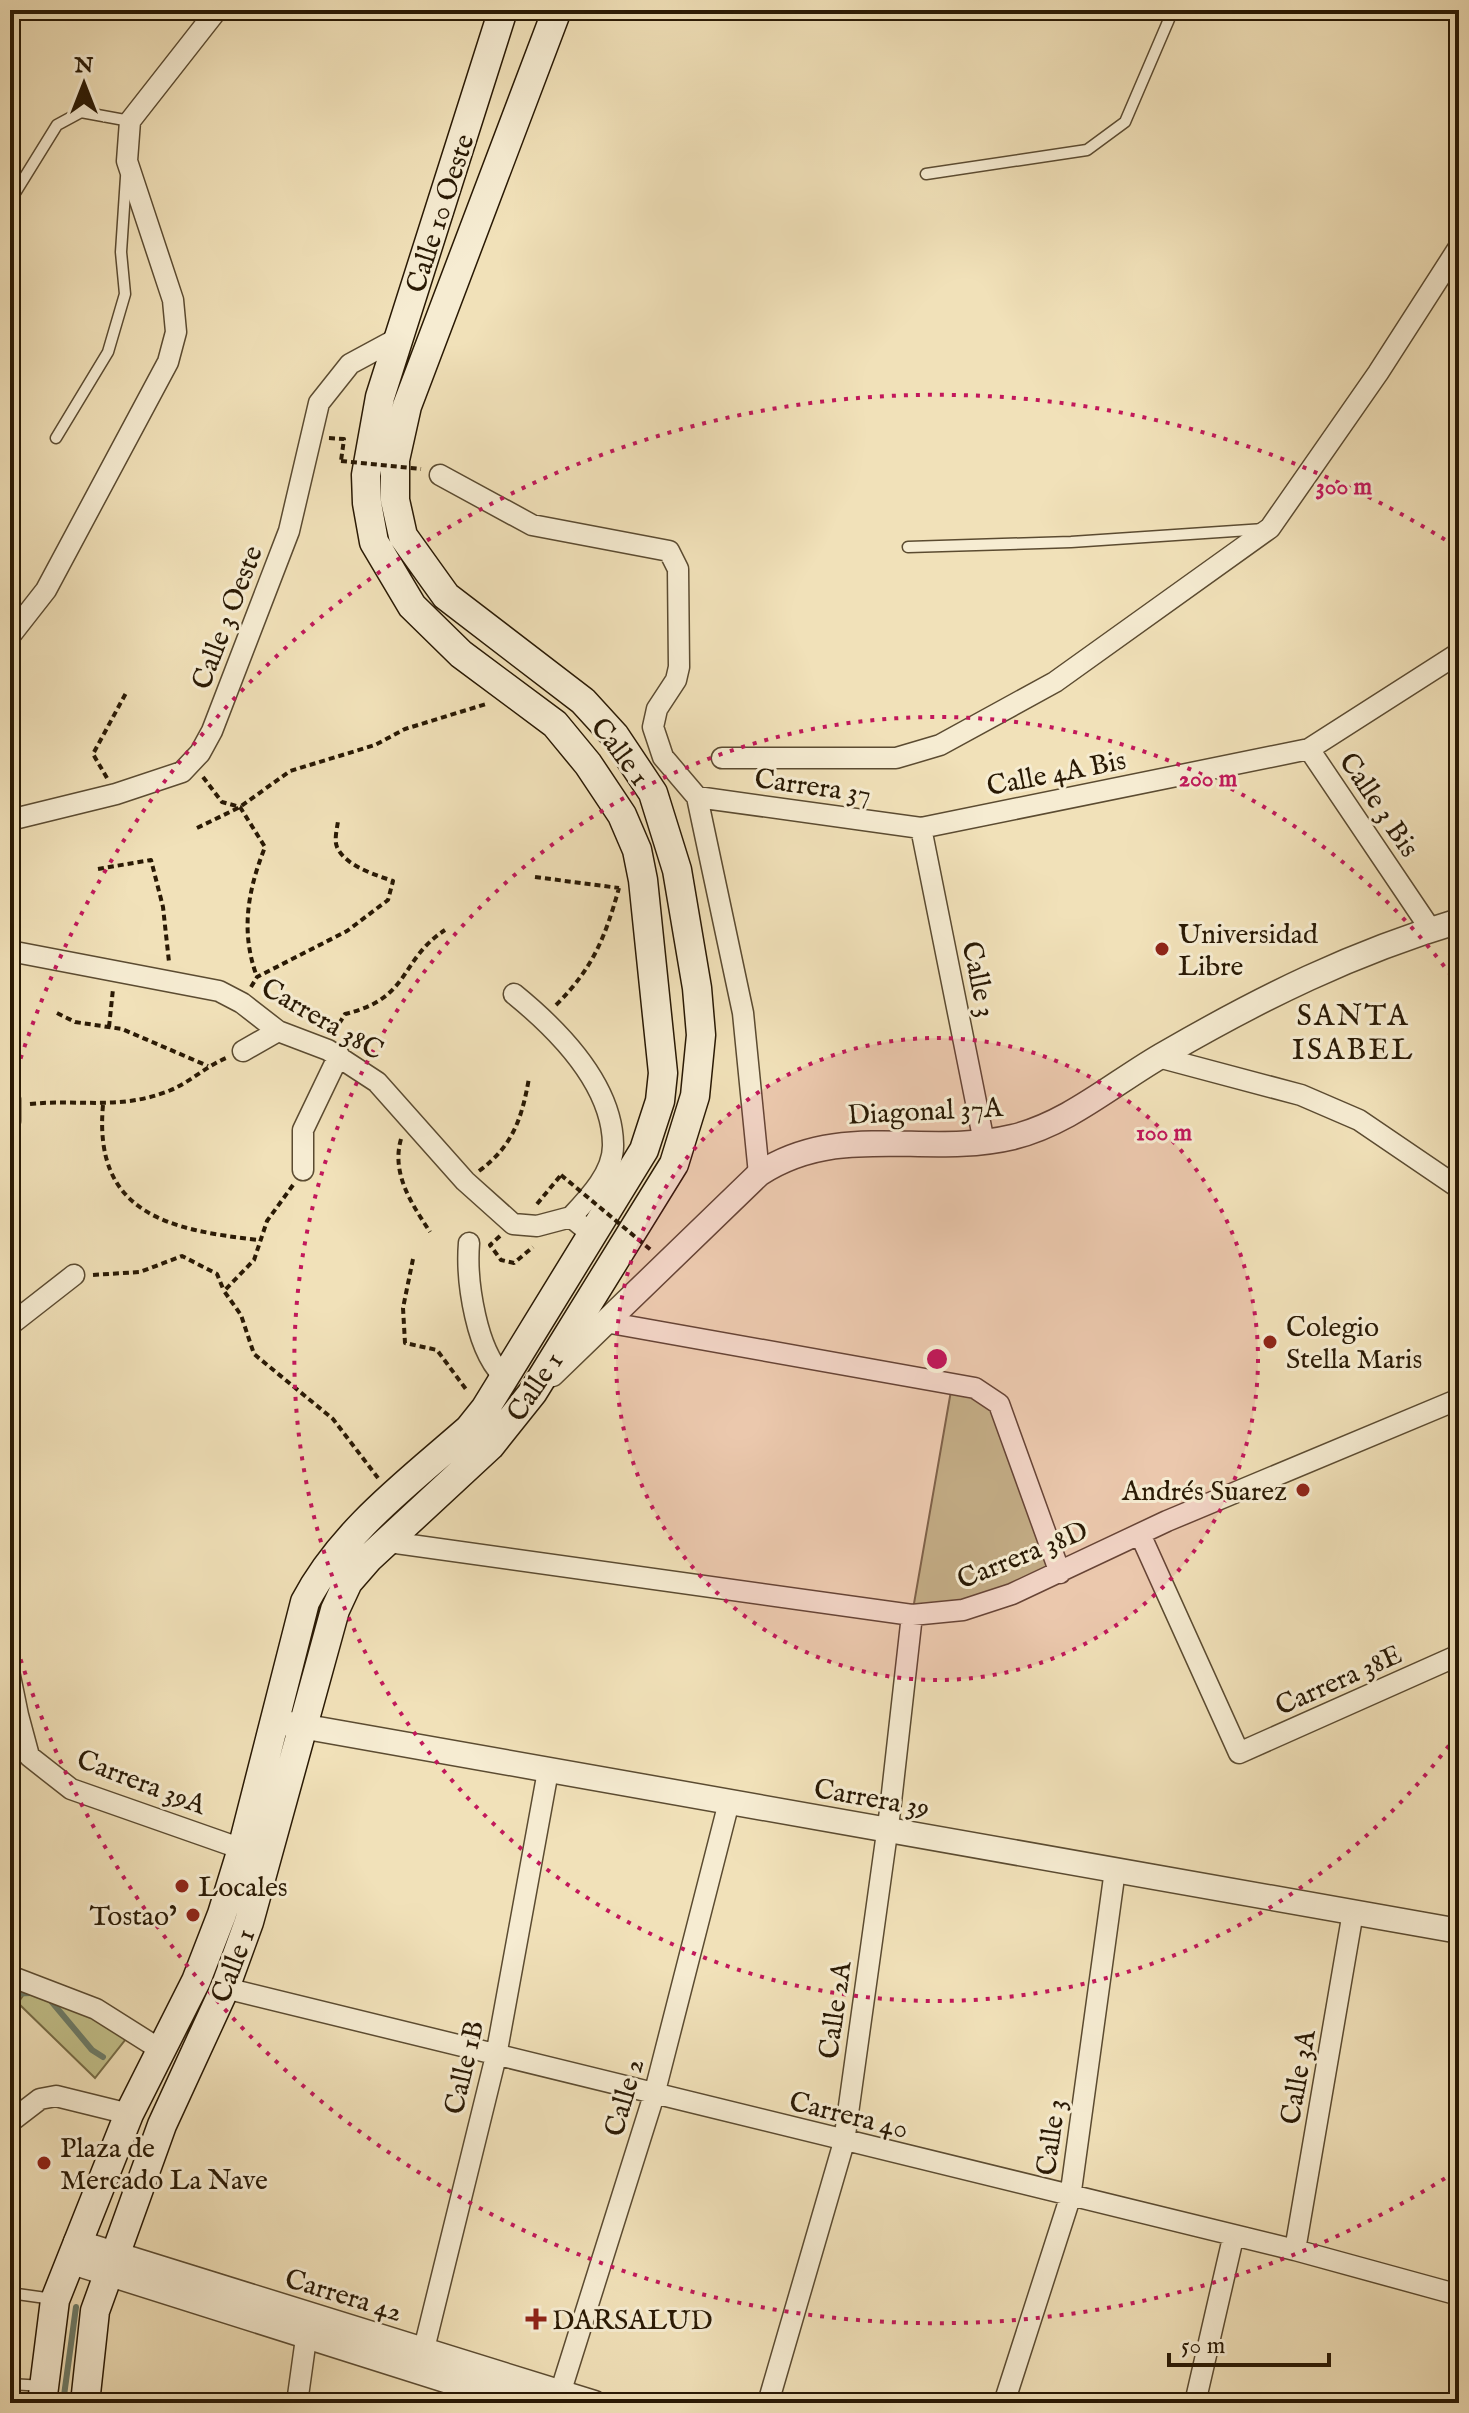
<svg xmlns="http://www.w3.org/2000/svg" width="1469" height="2413" viewBox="0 0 1469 2413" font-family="'IM FELL English',serif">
	<rect width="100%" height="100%" fill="#f1e1b9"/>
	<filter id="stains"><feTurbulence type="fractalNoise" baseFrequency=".0025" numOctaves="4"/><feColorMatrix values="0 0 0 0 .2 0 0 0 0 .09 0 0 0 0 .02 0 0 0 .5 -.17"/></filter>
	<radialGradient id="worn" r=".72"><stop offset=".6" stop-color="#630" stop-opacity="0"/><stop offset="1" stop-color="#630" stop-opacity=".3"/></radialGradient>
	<path fill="#c2c08a" stroke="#766c47" stroke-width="2" d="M952,1385l47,19 61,169 -148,42z
		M30,1985l99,50 -34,43 -77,-75z"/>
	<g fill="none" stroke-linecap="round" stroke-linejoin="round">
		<path stroke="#6d7c69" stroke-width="6" d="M10,1994l20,-1
			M51,2001l41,49 11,7
			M63,2403l13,-96"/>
		<defs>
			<path id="service" d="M926,174l161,-24 38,-28 48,-112
				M10,201l47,-76 24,-13 49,9
				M56,438l52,-86 17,-58 -4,-42 5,-75
				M908,547l163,-5 193,-13
				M10,2293l43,6
				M10,2384l34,2"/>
			<path id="minor" d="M440,475l92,50 137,26 9,18 1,98 -3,13 -19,29 -4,18 10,30 34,40 46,216 16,161
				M10,636l36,-46 122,-228 8,-30 -3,-32 -46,-139 3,-40 87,-111
				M1309,749l122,181
				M722,758h174l44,-13 115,-63 215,-154 108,-155 81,-126
				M697,797l224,31 388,-79 150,-96
				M10,820l106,-26 66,-22 18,-19 12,-22 77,-200 30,-128 31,-39 50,-27
				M921,828l63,314
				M10,951l209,40 23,12 36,28 50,19 49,32 88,99 48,43 24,2 34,-9 22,18
				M514,994c43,35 98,90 99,150 1,28 -24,54 -42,73
				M243,1051l35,-20
				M1158,1057l143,38 58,25 100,68
				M10,1100v21
				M303,1170v-40l36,-75
				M469,1243c-3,37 7,112 38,136
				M605,1322l370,66 24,16 61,169
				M10,1325l64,-50
				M1140,1534l99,219 220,-98
				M389,1542l523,73 51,-5 49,-16 155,-73 292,-122
				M10,1676l8,39
				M10,1711l8,4 11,41 42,33 171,60
				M10,1976l86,33 65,41
				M225,1988l1070,262 164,45
				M10,2122l30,-23 16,-3 73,18
				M1295,2250l58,-338
				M420,2365l76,-309 52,-285
				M297,2403l11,-79
				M557,2403l97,-308 75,-293
				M768,2403l76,-261 46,-331 22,-196
				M1004,2403l66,-205 45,-328
				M1195,2403l38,-165"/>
			<path id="tertiary" d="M552,1374l207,-200c81,-53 166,-16 254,-37 57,-14 103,-56 153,-84 97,-56 186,-100 293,-132
				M284,1723l1175,208
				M76,2242l518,161
				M69,2261l449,142"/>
			<path id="secondary" d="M42,2403l13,-103 74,-186 67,-133 26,-67 20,-65 63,-247c37,-71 105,-121 164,-173l16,-20 159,-259 16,-49 3,-28 -20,-193 -6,-30 -15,-35 -34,-51 -33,-40 -94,-70 -49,-48 -38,-64 -7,-39 -1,-28 14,-78 123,-387
				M85,2403l10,-92 67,-186 63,-137 24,-66 86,-312 13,-28 20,-23 122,-113 43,-54 141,-228 21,-68 6,-61 -4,-47 -20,-118 -24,-77 -38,-57 -32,-35 -137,-105 -43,-60 -8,-36v-40l12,-54 150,-396"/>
		</defs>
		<use href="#service" stroke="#5b4b31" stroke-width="13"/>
		<use href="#minor" stroke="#5b4b31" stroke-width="23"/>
		<use href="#tertiary" stroke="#5b4b31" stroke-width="27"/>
		<use href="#secondary" stroke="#291904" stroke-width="31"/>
		<path stroke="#291904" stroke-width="4" stroke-dasharray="6 4" stroke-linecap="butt" d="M237,17l6,-7
			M329,438l15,1 -3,22
			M203,777l19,25 18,5 25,40c-17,43 -25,84 -8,130
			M107,778l-14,-24 33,-61
			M197,828l43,-21 50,-36 85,-26 30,-16 81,-25
			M98,869l53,-9 12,47 6,55
			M535,877l84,11
			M251,987l6,-10 90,-46 41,-31 5,-19c-17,-6 -48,-15 -56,-34 -3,-7 0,-18 1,-26
			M556,1005c37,-37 49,-67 63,-117
			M57,1013l18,9 47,7 86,37
			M109,1027l4,-38
			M334,1032l11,-18c67,-16 53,-53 100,-84
			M30,1104c48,-5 88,6 136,-12 22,-8 39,-25 60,-34
			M103,1105c-10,109 66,125 156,135
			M401,1139c-10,35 11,65 29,93
			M479,1171c34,-25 43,-53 50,-93
			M293,1185l-26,36 -13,39 -30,31 17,24 13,39 79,65 45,59
			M537,1204l24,-29
			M500,1236l-10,9 11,15 13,3 19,-16
			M413,1259l-10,49 2,35 32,7 31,42
			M93,1275l47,-3 42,-16 35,18 7,17"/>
		<use href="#service" stroke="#f6ecd2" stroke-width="10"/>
		<use href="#minor" stroke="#f6ecd2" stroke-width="20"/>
		<use href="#tertiary" stroke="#f6ecd2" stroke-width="24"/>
		<use href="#secondary" stroke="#f6ecd2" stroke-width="28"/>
		<path stroke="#291904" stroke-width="4" stroke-dasharray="6 4" stroke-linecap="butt" d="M341,461l80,8
			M561,1175l90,75"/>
	</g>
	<circle cx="937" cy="1359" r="321" fill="#c2185b" fill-opacity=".12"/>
	<g fill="none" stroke="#c2185b" stroke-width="4" stroke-dasharray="4 8">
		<circle cx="937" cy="1359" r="321"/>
		<path d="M1456 1736A642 642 0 1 1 1456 982"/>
		<path d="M1455 2172A964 964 0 0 1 10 1625M10 1093A964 964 0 0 1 1455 546"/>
	</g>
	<g fill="#8f2418" stroke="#f6ecd2" stroke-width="3">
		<circle cx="1162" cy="949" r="8"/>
		<circle cx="1270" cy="1342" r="8"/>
		<circle cx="1303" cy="1490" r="8"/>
		<circle cx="182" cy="1886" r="8"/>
		<circle cx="193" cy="1915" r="8"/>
		<circle cx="44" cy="2163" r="8"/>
		<path d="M532 2307h8v8h8v8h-8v8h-8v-8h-8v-8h8z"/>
	</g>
	<g text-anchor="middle" stroke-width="6" stroke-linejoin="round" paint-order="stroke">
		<g font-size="28" fill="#291904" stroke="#f6ecd2">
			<text transform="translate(439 213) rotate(-72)" y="10">Calle 10 Oeste</text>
			<text transform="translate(226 617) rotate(-69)" y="10">Calle 3 Oeste</text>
			<text transform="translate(621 751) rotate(53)" y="10">Calle 1</text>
			<text transform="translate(1056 772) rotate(-11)" y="10">Calle 4A Bis</text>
			<text transform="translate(813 785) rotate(8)" y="10">Carrera 37</text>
			<text transform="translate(1380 804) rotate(56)" y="10">Calle 3 Bis</text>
			<text transform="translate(980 979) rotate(78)" y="10">Calle 3</text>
			<text transform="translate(323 1018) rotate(30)" y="10">Carrera 38C</text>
			<text transform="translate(925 1110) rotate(-3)" y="10">Diagonal 37A</text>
			<text transform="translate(534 1386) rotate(-56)" y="10">Calle 1</text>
			<text transform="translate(1022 1554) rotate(-22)" y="10">Carrera 38D</text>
			<text transform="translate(1338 1679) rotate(-24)" y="10">Carrera 38E</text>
			<text transform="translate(142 1781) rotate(21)" y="10">Carrera 39A</text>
			<text transform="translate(872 1797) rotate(10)" y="10">Carrera 39</text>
			<text transform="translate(232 1965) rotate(-69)" y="10">Calle 1</text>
			<text transform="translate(834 2010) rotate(-82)" y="10">Calle 2A</text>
			<text transform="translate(463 2067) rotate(-77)" y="10">Calle 1B</text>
			<text transform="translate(1297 2077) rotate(-80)" y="10">Calle 3A</text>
			<text transform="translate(623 2097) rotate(-74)" y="10">Calle 2</text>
			<text transform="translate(849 2114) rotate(14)" y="10">Carrera 40</text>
			<text transform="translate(1050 2137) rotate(-82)" y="10">Calle 3</text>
			<text transform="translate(344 2294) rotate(17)" y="10">Carrera 42</text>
		</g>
		<g font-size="28" fill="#291904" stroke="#f6ecd2" text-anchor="start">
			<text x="1178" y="943">Universidad<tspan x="1178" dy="32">Libre</tspan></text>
			<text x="1286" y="1336">Colegio<tspan x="1286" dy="32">Stella Maris</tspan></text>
			<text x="1287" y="1500" text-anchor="end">Andrés Suarez</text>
			<text x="198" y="1896">Locales</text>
			<text x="177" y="1925" text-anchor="end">Tostao’</text>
			<text x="60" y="2157">Plaza de<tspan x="60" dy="32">Mercado La Nave</tspan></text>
			<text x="552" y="2329">DARSALUD</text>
		</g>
		<g font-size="30" letter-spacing="2" fill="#291904" stroke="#f6ecd2">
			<text x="1353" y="1025">SANTA<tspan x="1353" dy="34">ISABEL</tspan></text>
		</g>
	</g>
	<circle cx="937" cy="1359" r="12" fill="#c2185b" stroke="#f6ecd2" stroke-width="4"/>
	<g font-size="24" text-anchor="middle" font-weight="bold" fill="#c2185b" stroke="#f6ecd2" stroke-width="6" stroke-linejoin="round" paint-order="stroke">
		<text x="1344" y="494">300 m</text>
		<text x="1208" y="786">200 m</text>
		<text x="1164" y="1140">100 m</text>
	</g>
	<rect width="1469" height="2413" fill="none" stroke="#f1e1b9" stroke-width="40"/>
	<rect x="12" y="12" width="1445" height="2389" fill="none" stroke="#291904" stroke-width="4"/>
	<rect x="20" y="20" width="1429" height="2373" fill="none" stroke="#291904" stroke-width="2"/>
	<g transform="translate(84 84)" stroke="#f6ecd2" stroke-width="6" paint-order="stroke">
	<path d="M0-6L14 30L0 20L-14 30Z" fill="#291904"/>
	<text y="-12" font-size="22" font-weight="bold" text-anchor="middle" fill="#291904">N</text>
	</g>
	<path d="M1169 2353v12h160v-12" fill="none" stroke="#291904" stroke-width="4"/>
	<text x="1181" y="2353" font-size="24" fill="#291904" stroke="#f6ecd2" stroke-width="6" paint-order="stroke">50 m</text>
	<rect width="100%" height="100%" filter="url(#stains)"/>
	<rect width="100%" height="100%" fill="url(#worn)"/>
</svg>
